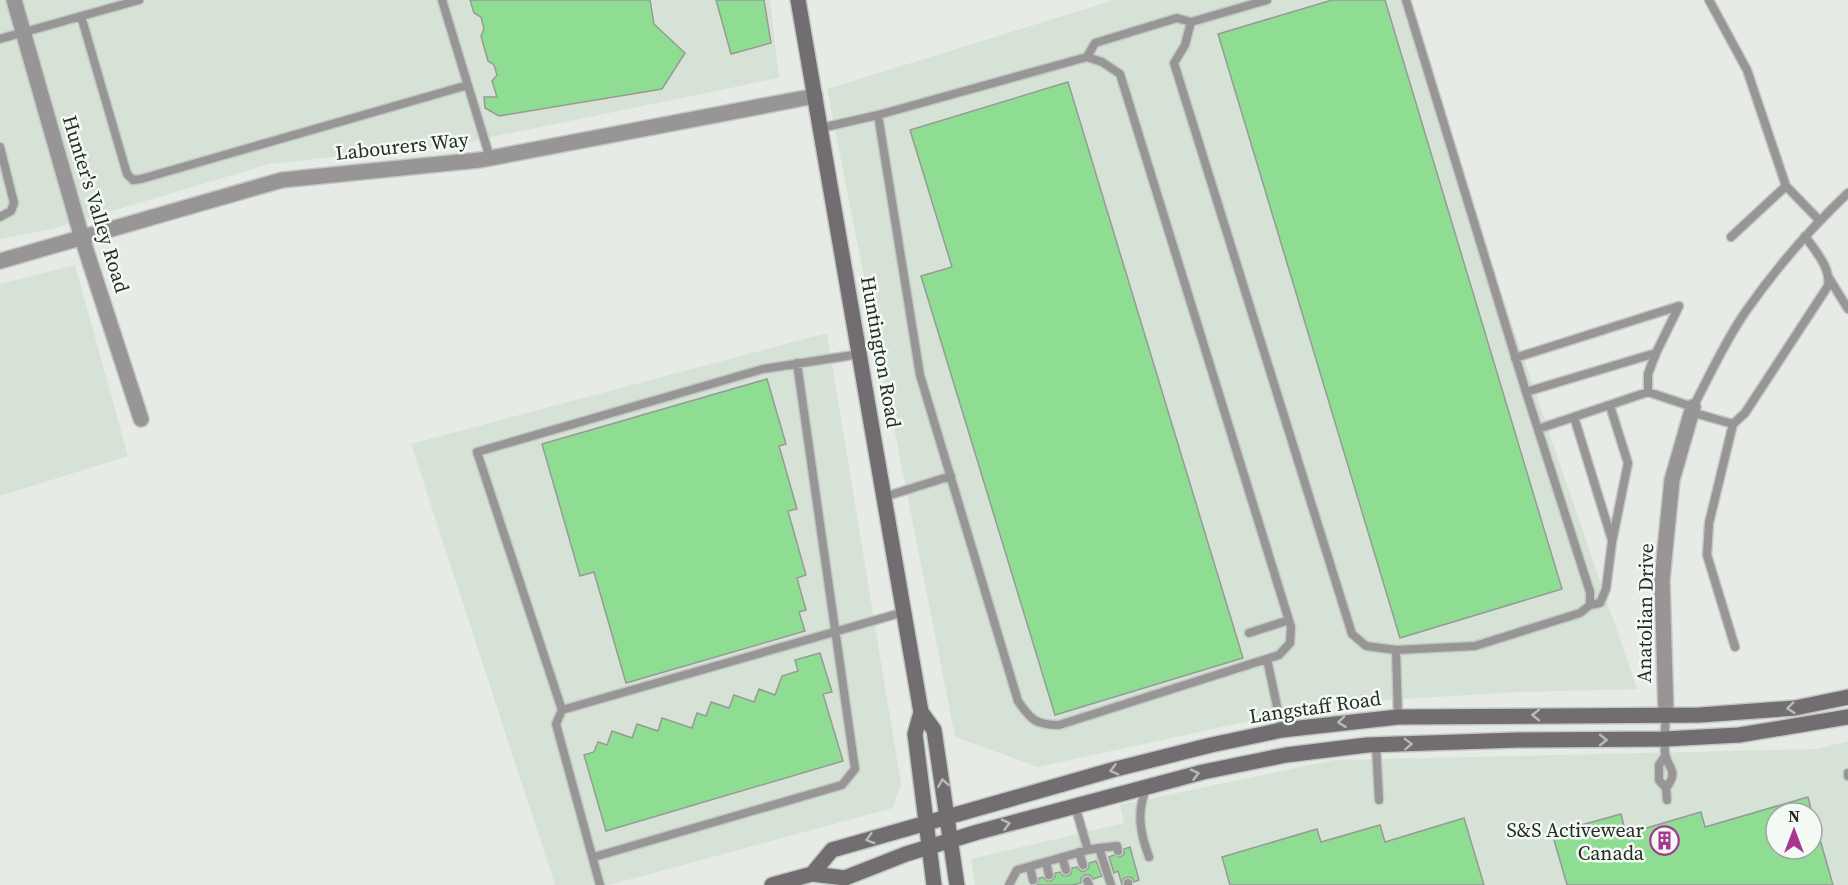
<svg xmlns="http://www.w3.org/2000/svg" width="1848" height="885" viewBox="0 0 1848 885" font-family="'Source Serif 4',serif">
	<rect width="100%" height="100%" fill="#e6ebe6"/>
	<path fill="#d7e2d7" fill-rule="evenodd" d="M0,0h770l9,78 -311,64 -199,22 -217,65 -52,10z
		M1114,0h287l236,689 -115,3 -190,11 -294,64 -83,-30 -128,-648z
		M75,265l53,191 -128,40v-212z
		M827,333l74,451 -8,24 -284,77h-54l-144,-441z
		M1848,741v144h-873l-4,-26 153,-36 -4,-18 214,-45 483,-11zM1776,813h36v36h-36z"/>
	<path fill="#8fdd93" stroke="#969b96" stroke-width="1.5" d="M470,0h180l4,24 31,29 -23,36 -163,27 -14,-8 -1,-11h13l-5,-16 5,-6 -3,-10 -6,-4 -7,-25 3,-7 -3,-12 -7,-4z
		M716,0h48l7,43 -40,11z
		M1332,0h53l177,589 -162,49 -182,-604z
		M1068,82l175,576 -188,57 -134,-439 31,-9 -42,-137z
		M767,379l19,65 -7,2 18,63 -9,2 18,64 -9,3 9,32 -7,2 6,19 -179,52 -32,-111 -14,4 -38,-132z
		M820,653l12,39 -9,2 20,67 -237,70 -22,-76 10,-3 4,-10 9,3 5,-14 20,7 5,-14 21,7 4,-13 30,10 5,-15 9,3 5,-14 18,6 5,-13 20,7 5,-13 16,6 7,-19 16,-5 -3,-11z
		M1808,797l4,16h-36v36h36v-26l3,-1 18,63h-266l-15,-52 69,-19 5,20 75,-22 4,15z
		M1464,818l20,67h-254l-8,-28 95,-28 4,13 59,-17 5,17z
		M1130,847l9,33 -5,2 -2,-4 -5,-1 -4,2 -1,6 -4,-14 -4,2 -5,-16 5,-2 6,2 4,-3v-5z
		M1096,861l6,15 -9,3 -3,-4h-5l-4,3v5l-8,2h-36l2,-7 4,-1 4,4h4l4,-4v-4l5,-1 2,3 5,1 4,-2 1,-6 5,-1 4,4h4l4,-4v-4z"/>
	<g fill="none" stroke-linecap="round" stroke-linejoin="round">
		<defs>
			<path id="lane" d="M442,0l48,158
				M1709,0l38,70 39,116 33,34
				M81,16l46,158 6,6 8,-1 327,-94
				M1191,22l-6,23 -11,18 178,571 14,12 30,4
				M0,39l139,-39
				M878,115l42,260 98,326c13,19 18,24 41,24l220,-70 11,-12 1,-16 -171,-553 -18,-12 -15,-5
				M821,128l57,-13 209,-58 8,-14 82,-25 14,4 76,-22
				M0,147l14,56 -3,8 -11,6
				M1731,237l55,-51
				M1829,278l19,31
				M1515,358l164,-52 -23,47 -8,21v18
				M1526,392l130,-39
				M1691,412l42,12 12,-11 83,-127c3,-19 -13,-35 -23,-50
				M1574,417l38,123
				M1733,424l-24,99 -2,32 28,92
				M1538,429l110,-37 45,15c17,-32 32,-66 53,-96 30,-43 64,-82 102,-118
				M884,497l67,-21
				M1590,605l10,-2 6,-14 6,-47 16,-79 -18,-57
				M1249,633l40,-13
				M1267,659l15,71
				M562,710l-85,-258 286,-83 97,-15
				M1398,717l-2,-67 79,-4 105,-33 10,-8v-13l-64,-200 -120,-392
				M1376,745l3,55
				M1665,756l-6,9v15l7,8c14,-18 1,-20 -1,-35 -1,-12 0,-26 1,-39
				M1848,776v-3
				M1147,787c-11,24 -7,46 2,70
				M1666,788l1,12
				M1075,806l13,44
				M1099,848l18,-2 1,5
				M1079,852l4,13
				M594,857l248,-72 13,-16 -58,-406
				M1062,857l4,13
				M1046,862l3,13
				M1030,867l3,13
				M1087,881l2,4
				M1128,883v2
				M600,885l-44,-161 6,-14 342,-98
				M1009,885l8,-15 71,-20 11,-2 12,37"/>
			<path id="street" d="M14,0l68,238 59,181
				M0,261l282,-81 198,-20 335,-64
				M1666,714l-4,-134 10,-100 21,-73"/>
			<path id="secondary" d="M798,0l123,712 -6,22 19,151
				M921,712l13,18 23,155
				M812,874l20,-24 280,-80 99,-25 71,-15 116,-13 302,-2 95,-7 53,-11
				M772,885l40,-11 33,4 61,-24 72,-22 225,-60 83,-17 81,-10 151,-5 147,-1 74,-4 109,-18"/>
		</defs>
		<use href="#lane" stroke="#c4c8c4" stroke-width="11"/>
		<use href="#street" stroke="#c4c8c4" stroke-width="18"/>
		<use href="#secondary" stroke="#c4c8c4" stroke-width="18"/>
		<use href="#lane" stroke="#989597" stroke-width="8"/>
		<use href="#street" stroke="#989597" stroke-width="15"/>
		<use href="#secondary" stroke="#716d70" stroke-width="15"/>
	</g>
	<defs><path id="oneway-chevron" d="M-2-3.5L2.5 0L-2 3.5" fill="none" stroke-width="1.6" stroke-linecap="round" stroke-linejoin="round" transform="scale(1.5)"/></defs>
	<g stroke="#b8bab8">
		<use href="#oneway-chevron" transform="translate(1791 708) rotate(174)"/>
		<use href="#oneway-chevron" transform="translate(1536 715) rotate(180)"/>
		<use href="#oneway-chevron" transform="translate(1342 722) rotate(173)"/>
		<use href="#oneway-chevron" transform="translate(1603 740)"/>
		<use href="#oneway-chevron" transform="translate(1408 744) rotate(-2)"/>
		<use href="#oneway-chevron" transform="translate(1114 770) rotate(165)"/>
		<use href="#oneway-chevron" transform="translate(1195 774) rotate(-15)"/>
		<use href="#oneway-chevron" transform="translate(943 783) rotate(-99)"/>
		<use href="#oneway-chevron" transform="translate(1006 824) rotate(-15)"/>
		<use href="#oneway-chevron" transform="translate(870 839) rotate(164)"/>
	</g>
	<defs>
		<symbol id="building-ring" viewBox="-11 -11 22 22"><circle r="9.5" fill="#f3f9f3" stroke="#a93792" stroke-width="1.5"/><path d="M-4-6H4V6H1V3H-1V6H-4ZM-2.5-4.3h1.7v1.8h-1.7ZM.8-4.3h1.7v1.8H.8ZM-2.5-1h1.7V.8h-1.7ZM.8-1h1.7V.8H.8Z" fill="#a93792"/></symbol>
	</defs>
	<g fill-rule="evenodd">
		<use href="#building-ring" x="1648" y="824" width="33" height="33"/>
	</g>
	<g text-anchor="middle" stroke-width="5" stroke-linejoin="round" paint-order="stroke">
		<g font-size="20" fill="#282a28" stroke="#f3f9f3">
			<text transform="translate(402 146) rotate(-6)" y="7">Labourers Way</text>
			<text transform="translate(96 204) rotate(73)" y="7">Hunter's Valley Road</text>
			<text transform="translate(881 352) rotate(80)" y="7">Huntington Road</text>
			<text transform="translate(1645 613) rotate(-89)" y="7">Anatolian Drive</text>
			<text transform="translate(1315 707) rotate(-8)" y="7">Langstaff Road</text>
		</g>
		<g font-size="20" fill="#282a28" stroke="#f3f9f3" text-anchor="end">
			<text x="1644" y="837">S&amp;S Activewear<tspan x="1644" dy="23">Canada</tspan></text>
		</g>
	</g>
	<g transform="translate(1794 831)"><circle r="28" fill="#f3f9f3" stroke="#a2a6a2" stroke-width="1.5"/>
	<path d="M0-4.5L10 22L0 15L-10 22Z" fill="#a93792"/>
	<text y="-9" font-size="16" font-weight="bold" text-anchor="middle" fill="#282a28">N</text>
	</g>
</svg>
